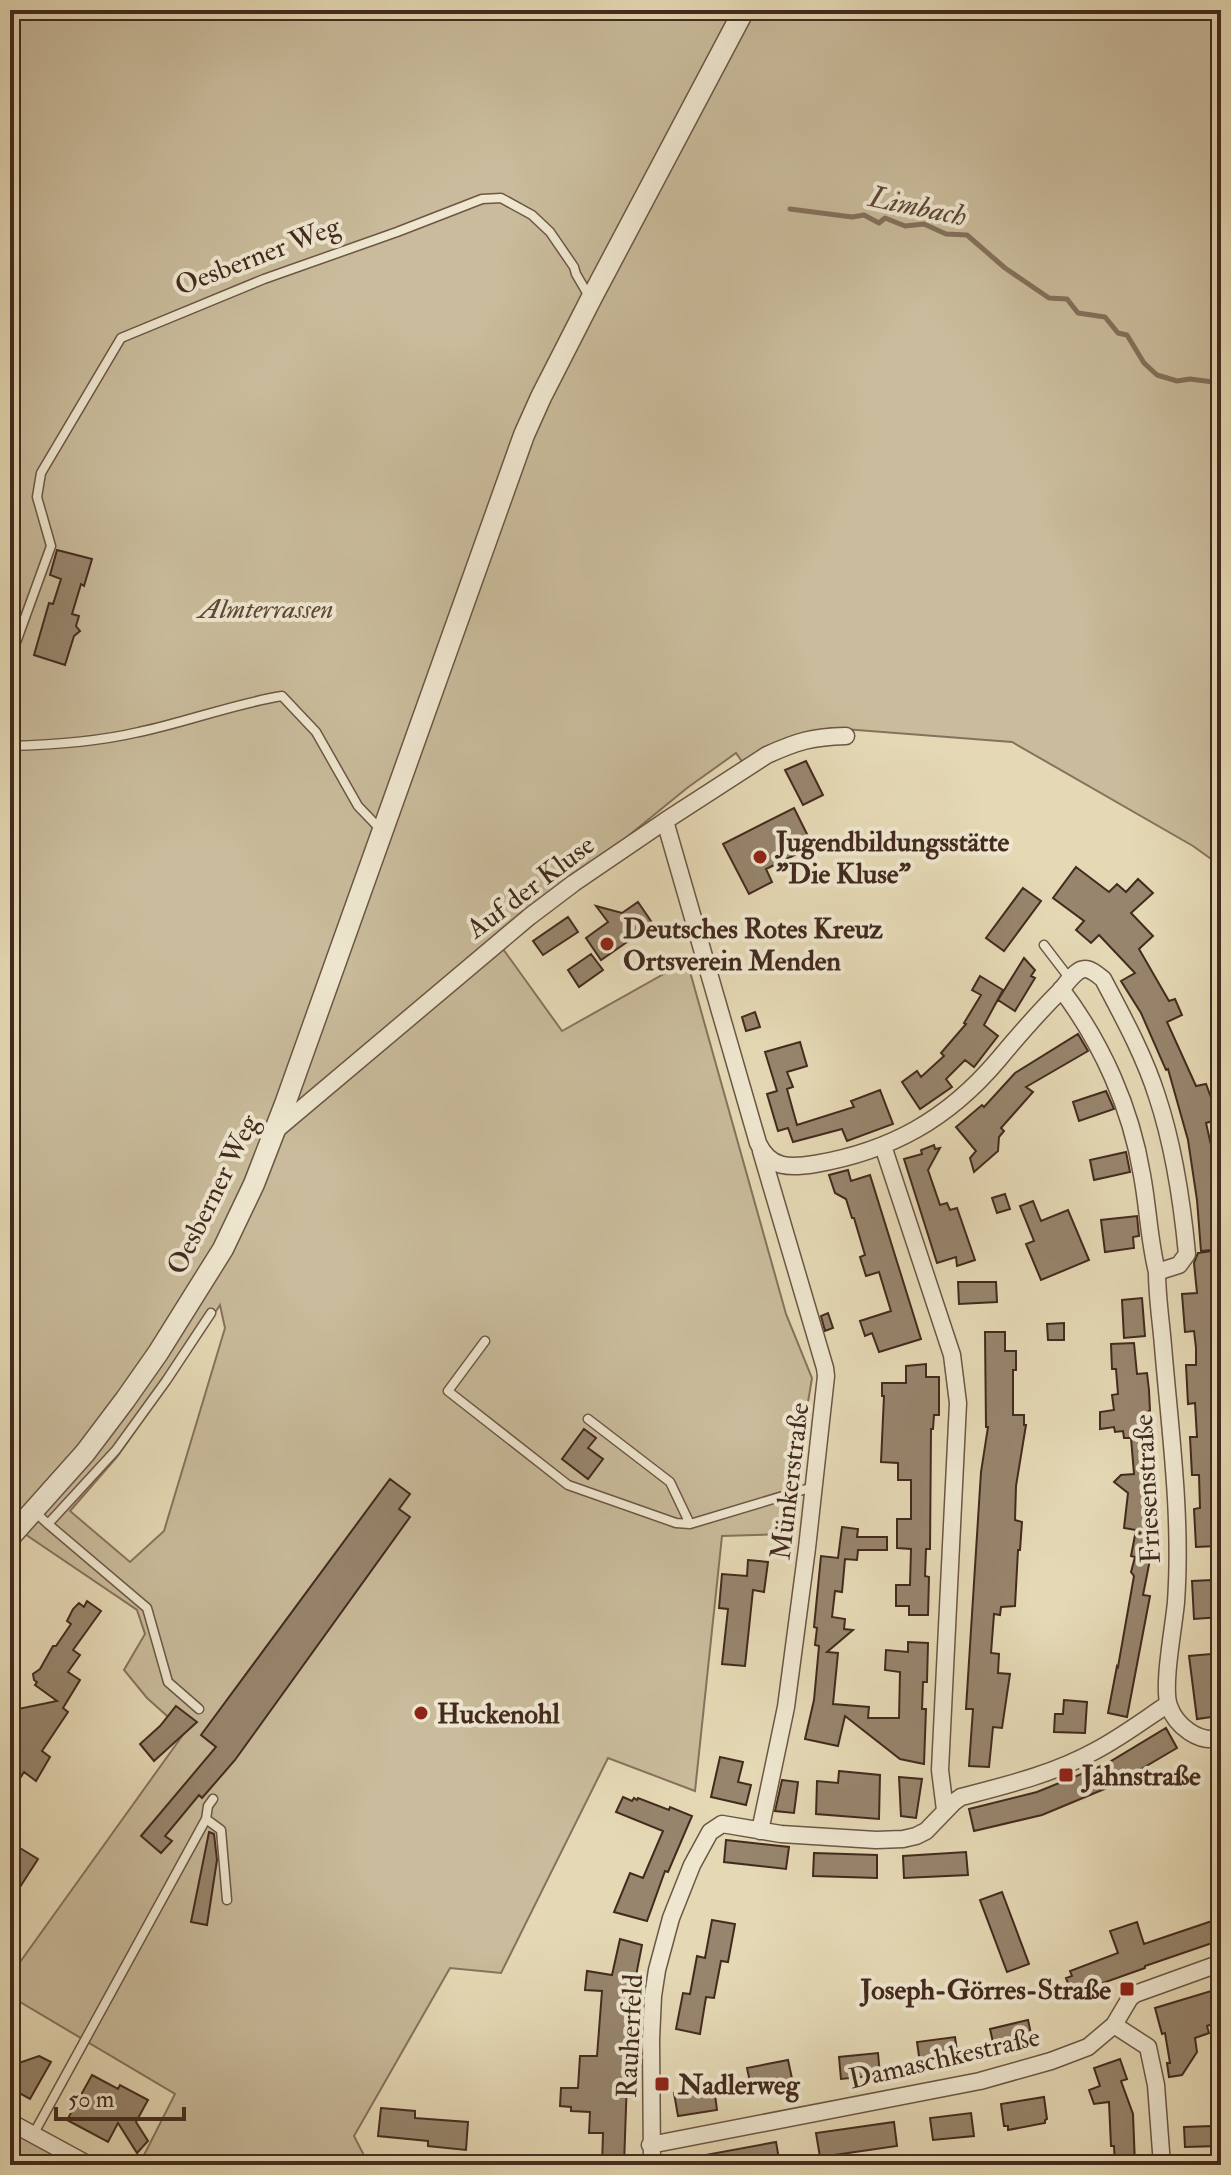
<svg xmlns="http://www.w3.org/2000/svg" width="1231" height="2175" viewBox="0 0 1231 2175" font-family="'IM FELL Double Pica',serif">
	<rect width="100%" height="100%" fill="#e5d9b5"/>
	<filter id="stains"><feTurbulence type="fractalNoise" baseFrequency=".0025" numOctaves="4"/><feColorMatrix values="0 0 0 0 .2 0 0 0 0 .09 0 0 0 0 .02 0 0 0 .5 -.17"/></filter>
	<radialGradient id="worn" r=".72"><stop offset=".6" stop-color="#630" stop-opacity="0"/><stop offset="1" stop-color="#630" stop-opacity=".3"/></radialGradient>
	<path fill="#c9bb9b" stroke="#86725c" stroke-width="2" fill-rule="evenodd" d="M10,10h1211v856l-28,-20 -181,-104 -181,-14 -38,9 -50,26 -7,-10 -49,35 -189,154 64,89 125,-70 99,353 26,64 -26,156 -64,2 -27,255 -87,-33 -107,215 -51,-5 -96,168 15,29h-230l36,-71 -165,-98v-20l175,-244 -38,-34 -23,-28 21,-36 -8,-24 -121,-82 -6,-7zM220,1305l5,23 -61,203 -34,31 -60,-51 47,-54 57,-81z
		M10,2122l79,43h-79z"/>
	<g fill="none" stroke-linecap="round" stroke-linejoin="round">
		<path stroke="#83705a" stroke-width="5" d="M790,209l62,8 12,-2 15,8 6,-5 20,8 19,-2 22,10 21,1 38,33 44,30 18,1 11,14 27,4 13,16 9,2 17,28 13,12 20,6 13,-2 31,4"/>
	</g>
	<path fill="#97856d" stroke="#432a1e" stroke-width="2" d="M57,550l35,9 -8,27 -3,-2 -9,30 7,2 -3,10 4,5 -6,5 -9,29 -31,-10 15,-52 4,1 8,-25 -11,-4z
		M806,761l17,34 -20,10 -18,-35z
		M794,808l19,38 -47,23 6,13 -23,12 -26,-50z
		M1076,867l33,25 8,-8 9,8 12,-13 15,14 -22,20 22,23 -14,13 30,52 6,-2 7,16 -15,7 29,64 10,-2 13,35 -13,4 5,22 4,41 4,-1 2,17v47l-20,2 -4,-51 -9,-60 -20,-71 -2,1 -25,-57 -20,-32 14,-8 -36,-38 -8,8 -15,-13 8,-9 -31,-23z
		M1023,888l18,13 -37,50 -18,-13z
		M638,902l15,22 -52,36 -15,-22 22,-16 -12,-16 26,7z
		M568,917l10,15 -35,23 -10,-14z
		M591,954l12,16 -24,17 -11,-17z
		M1024,958l11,12 -4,6 4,2 -20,33 -17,-11z
		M980,976l23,14 -19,35 14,11 -24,31 -9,-7 -19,19 6,8 -32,22 -18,-27 15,-11 4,6 23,-21 -3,-3 25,-29 -2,-1 17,-28 -9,-5z
		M755,1012l5,15 -14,4 -4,-14z
		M1078,1034l10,17 -62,36 7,5 -32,36 3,3 -5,6 -1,14 -24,21 -4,-14 6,-7 -20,-24 26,-22 2,2 31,-34z
		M800,1042l7,24 -20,6 6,15 -6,2 10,36 57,-18 -3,-6 29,-11 13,34 -46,17 -5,-12 -49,13 -5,-14 -10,3 -11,-37 10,-3 -12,-39z
		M1106,1091l8,18 -35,12 -6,-19z
		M934,1145l1,4 5,-1 -12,22 12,35 7,-2 3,7 7,-2 18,52 -18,6 -1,-9 -19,6 -33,-104 18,-5 -1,-4z
		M1126,1152l4,20 -36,8 -4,-20z
		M848,1170l3,11 19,-6 51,164 -42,13 -7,-19 -7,3 -5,-15 31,-10 -12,-39 -13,4 -6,-19 5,-2 -11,-37h-2l-6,-19 -11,-6 -6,-18z
		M1005,1194l5,15 -13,4 -5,-15z
		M1033,1201l8,20 27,-11 21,50 -48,20 -15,-36 8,-3 -14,-35z
		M1137,1216l2,20 -6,1 1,11 -29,4 -4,-32z
		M1212,1251l3,60h-4l3,53h7v19h-3l2,19h-8l2,34 7,-1v38h-3l3,53 -6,1 1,19 -20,1 -2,-38 6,-1 -1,-33h-7l-2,-38h7l-2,-34 -7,1 -2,-39h10v-17l-2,-17 -9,1 -3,-38 15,-1 -3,-30 4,-10z
		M958,1282h38l1,20 -38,2z
		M1142,1298l3,38 -21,2 -2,-38z
		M828,1313l5,15 -8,3 -4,-15z
		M1064,1323v17h-16l-1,-16z
		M985,1332h20v19h11v19h-3v45h11v10h2l-10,61 -1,34 7,2 -2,28h-2l-3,56 -14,1 -1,8 -6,-1 -3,39 8,1 -1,19 12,1 -8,54 -9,-1 -4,40 -20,-1 4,-57h-7l15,-237 7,-45h-2z
		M1134,1343l3,31 10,-1 2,17 1,21h-1l6,74 -10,1 1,25 13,3 -16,81 7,1 -23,121 -19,-4 9,-47 1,1 16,-91 -3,-4 4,-15 -4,-1 5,-26 -12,-2 4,-35 -14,-11 7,-7 13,-1 -3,-36h-7l-1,-7 -8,1 -1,-5 -14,2v-17l14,-2 -2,-15 6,-1 -2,-25h-4l-1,-25z
		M926,1364v13h13v38h-5l-1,14h-2l-1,120h-4l-1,27 4,1 -1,38h-19v-9h-13v-21h14l1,-36 -14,-1v-29h14v-39h-13v-17l-17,-1 3,-66h-2v-13h24v-17z
		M584,1429l12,9 -8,10 15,11 -15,20 -26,-20z
		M390,1479l20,15 -11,15 11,8 -175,243 -33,38 -3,-3 -34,41 7,5 -11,12 -20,-17 75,-89 -15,-12z
		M842,1527l16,2 -1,8h30v13h-29l-1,10 -12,-1 -3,33 -7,-1 -3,26 13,2 -1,10 9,1 -26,22 11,1 -5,51 36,3 -1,11h31l1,-46 -15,-2 1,-20 22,2v-10l20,1 -1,39h-4l-1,27h4l-2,55 -24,-5 -55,-43 -7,30 -33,-7 9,-39 5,-54 -4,-1 2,-17 -3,-1 7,-71 17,2z
		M748,1560l20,2 -4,30 -11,-2 -8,76 -23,-2 6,-55 -9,-1 3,-34 25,2z
		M1212,1580l1,19 8,-1v19l-27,2 -2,-38z
		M87,1601l14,10 -28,39 7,5 -12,17 12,8 -17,28 5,4 -26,39 8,6 -14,24 -12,-9 -14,22v-66l10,7 -2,-26 39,-8 -22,-16 2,-3 -3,-2 -1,-6 7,-5 13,-23h3l15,-22 -4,-3 6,-12 6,-6 5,4z
		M1211,1654l8,62 -22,3 -8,-63z
		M1064,1700l23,2 -2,31 -31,-1 1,-18h8z
		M176,1706l21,16 -43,39 -14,-17 20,-18z
		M1166,1728l11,20 -63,37 -72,30 -68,16 -5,-22 68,-17 69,-28z
		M720,1757l23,5 -5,20 13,3 -5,20 -35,-8z
		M839,1771l41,4 -1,44 -63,-5 1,-33 21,2z
		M899,1777l23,2 -6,39 -15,-2z
		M782,1780l16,2 -4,31 -19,-2z
		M623,1797l9,4 2,-3 3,2 1,-2 31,12 1,-3 22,9 -24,56 -3,-1 -18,50 -33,-9 16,-39 13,5 20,-47 -47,-19z
		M209,1832l5,2 3,26 -10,65 -16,-3z
		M726,1840l63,7 -3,22 -62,-7z
		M10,1842l28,17 -18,28 -10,-5z
		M966,1852l2,23 -64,3 -1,-22z
		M814,1853l63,2v23l-64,-2z
		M1002,1892l27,72 -22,8 -27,-72z
		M1221,1918v22l-76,26v2l-48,17 1,3 -25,9 -7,-19 6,-2 -2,-5 48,-18 -8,-22 27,-9 7,22z
		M712,1920l23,4 -7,38 -7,-1 -7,37 -8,-1 -6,37 -24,-5 7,-36 7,1 7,-38 8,2z
		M620,1939l22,6 -8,41 -3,64h-3l-4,115h-22l1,-32h-14l1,-21 -19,-1v-4l-11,-1 1,-18h17l2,-32h17l5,-65 -17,-1 2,-19 25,4z
		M1221,1988v33l-14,5 2,7 -14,5 2,14 -15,23 -13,2 -2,-14h3l-5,-30 -3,1 -7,-26z
		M1028,2020l5,23 -38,8 -5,-22z
		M955,2037l3,21 -38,5 -3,-21z
		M878,2053l2,22 -39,4 -2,-22z
		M39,2056l12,6 -21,37 -20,-11v-22z
		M1120,2059l7,20 -6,2 12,33 2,51h-20l-1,-19h-3l-2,-44 -15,2 -5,-14 11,-4 -6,-18z
		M788,2060l5,23 -41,8 -5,-23z
		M92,2075l26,14 2,-4 28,15 -12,22 12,19 -11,12 -19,-30 -10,19 -41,-22z
		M714,2087l3,23 -39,6 -4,-23z
		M1044,2097l3,22 -2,1v3l-37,7v-4h-4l-3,-22z
		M381,2108l34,3v7l53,4 -2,28 -38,-4v-5l-50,-5z
		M971,2113l3,23 -41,4 -3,-22z
		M894,2122l3,24 -77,11 -4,-24z
		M1211,2126l1,6h7l1,14 -35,1 -1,-20z
		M776,2142l4,23h-91v-7z"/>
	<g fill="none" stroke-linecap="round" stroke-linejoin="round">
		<defs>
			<path id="service" d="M10,659l41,-113 -14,-49 4,-24 80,-135 143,-59 133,-47 85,-33 19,-1 31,17 18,17 24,35 2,7 14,24
				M10,746c43,-1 86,-4 129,-14 48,-10 94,-28 143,-36l34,36 42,74 24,25
				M1044,945l26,34
				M485,1341l-37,50 120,94 108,38 14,1 123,-37
				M588,1419l82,63 20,42
				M34,1511l14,13 99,84 21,74 31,27
				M48,1524l68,-74 50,-69 45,-68
				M206,1819l15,11 6,70
				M33,2135l173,-316 2,-13 5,-7"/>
			<path id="minor" d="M665,821l93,322c12,26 32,25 57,21 76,-13 133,-45 183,-104 20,-24 40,-47 62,-69 5,-6 10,-13 16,-18 10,-9 18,-1 27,6 20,38 41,76 54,117 17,51 25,105 30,158l-8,11 -22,7
				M1061,989c41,54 70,119 81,186 6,32 7,65 15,97 0,25 4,49 6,74 7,84 19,171 13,256 -2,24 -14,84 -7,104 7,20 30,38 52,32
				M275,1131l254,-214 45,-34 91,-62 102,-66c31,-14 45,-18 79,-19
				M883,1146l69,209 6,48 -18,367 5,40
				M760,1831l26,-124 21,-159 19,-172 -1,-8 -64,-217
				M1114,2025l34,22 8,38 6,80
				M10,2122l79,43
				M650,2145l330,-64 71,-20 37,-14 26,-22 16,-27 5,-4 86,-31
				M652,2165l-1,-126 2,-43 4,-26 14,-52 21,-53 18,-33 12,-8 59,10 95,6 27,-1 13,-3 10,-5 28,-29 7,-5c46,-12 92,-23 134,-46 25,-13 49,-31 73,-47"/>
			<path id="tertiary" d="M10,1537l75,-84 40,-53 33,-47 65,-104 31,-65 31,-80 239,-669 17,-38 50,-98 153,-289"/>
		</defs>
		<use href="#service" stroke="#6c5644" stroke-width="11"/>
		<use href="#minor" stroke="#6c5644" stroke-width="19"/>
		<use href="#tertiary" stroke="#6c5644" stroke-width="23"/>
		<use href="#service" stroke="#eee6cf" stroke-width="8"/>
		<use href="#minor" stroke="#eee6cf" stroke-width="16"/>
		<use href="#tertiary" stroke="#eee6cf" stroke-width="20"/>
	</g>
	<g fill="#8f2418" stroke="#eee6cf" stroke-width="3">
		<circle cx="760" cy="857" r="8"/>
		<circle cx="607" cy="944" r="8"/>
		<circle cx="421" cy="1713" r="8"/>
		<rect x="1058" y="1767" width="16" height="16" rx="4"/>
		<rect x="1119" y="1981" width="16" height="16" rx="4"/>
		<rect x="654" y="2076" width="16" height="16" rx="4"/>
	</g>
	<g text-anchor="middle" stroke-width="8" stroke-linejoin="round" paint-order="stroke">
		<g font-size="28" fill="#432a1e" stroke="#eee6cf">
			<text transform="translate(257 255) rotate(-21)" y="10">Oesberner Weg</text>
			<text transform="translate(530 886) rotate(-37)" y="10">Auf der Kluse</text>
			<text transform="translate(212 1194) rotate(-64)" y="10">Oesberner Weg</text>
			<text transform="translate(789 1481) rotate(-83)" y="10">Münkerstraße</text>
			<text transform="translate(1146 1489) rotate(-93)" y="10">Friesenstraße</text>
			<text transform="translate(629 2036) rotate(-87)" y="10">Rauherfeld</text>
			<text transform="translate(944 2057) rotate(-13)" y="10">Damaschkestraße</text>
		</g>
		<g font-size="28" font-style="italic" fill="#5e4737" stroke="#eee6cf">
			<text x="266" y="618">Almterrassen</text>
		</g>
		<g font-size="28" font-weight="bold" fill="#432a1e" stroke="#eee6cf" text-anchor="start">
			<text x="776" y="851">Jugendbildungsstätte<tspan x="776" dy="32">"Die Kluse"</tspan></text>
			<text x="623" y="938">Deutsches Rotes Kreuz<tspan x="623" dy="32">Ortsverein Menden</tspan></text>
			<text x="437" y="1723">Huckenohl</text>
			<text x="1082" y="1785">Jahnstraße</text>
			<text x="1111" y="1999" text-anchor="end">Joseph-Görres-Straße</text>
			<text x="678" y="2094">Nadlerweg</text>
		</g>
		<g font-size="30" font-style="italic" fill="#5e4737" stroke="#eee6cf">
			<text transform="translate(918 206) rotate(12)" y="10">Limbach</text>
		</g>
	</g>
	<rect width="1231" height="2175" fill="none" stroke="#e5d9b5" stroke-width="40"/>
	<rect x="12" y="12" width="1207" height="2151" fill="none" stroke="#432a1e" stroke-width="4"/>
	<rect x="20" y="20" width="1191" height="2135" fill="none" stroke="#432a1e" stroke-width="2"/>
	<path d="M56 2107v12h128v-12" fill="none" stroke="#432a1e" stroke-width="4"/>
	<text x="68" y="2107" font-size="24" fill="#432a1e" stroke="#eee6cf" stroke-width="6" paint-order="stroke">50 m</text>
	<rect width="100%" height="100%" filter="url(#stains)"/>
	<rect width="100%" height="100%" fill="url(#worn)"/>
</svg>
